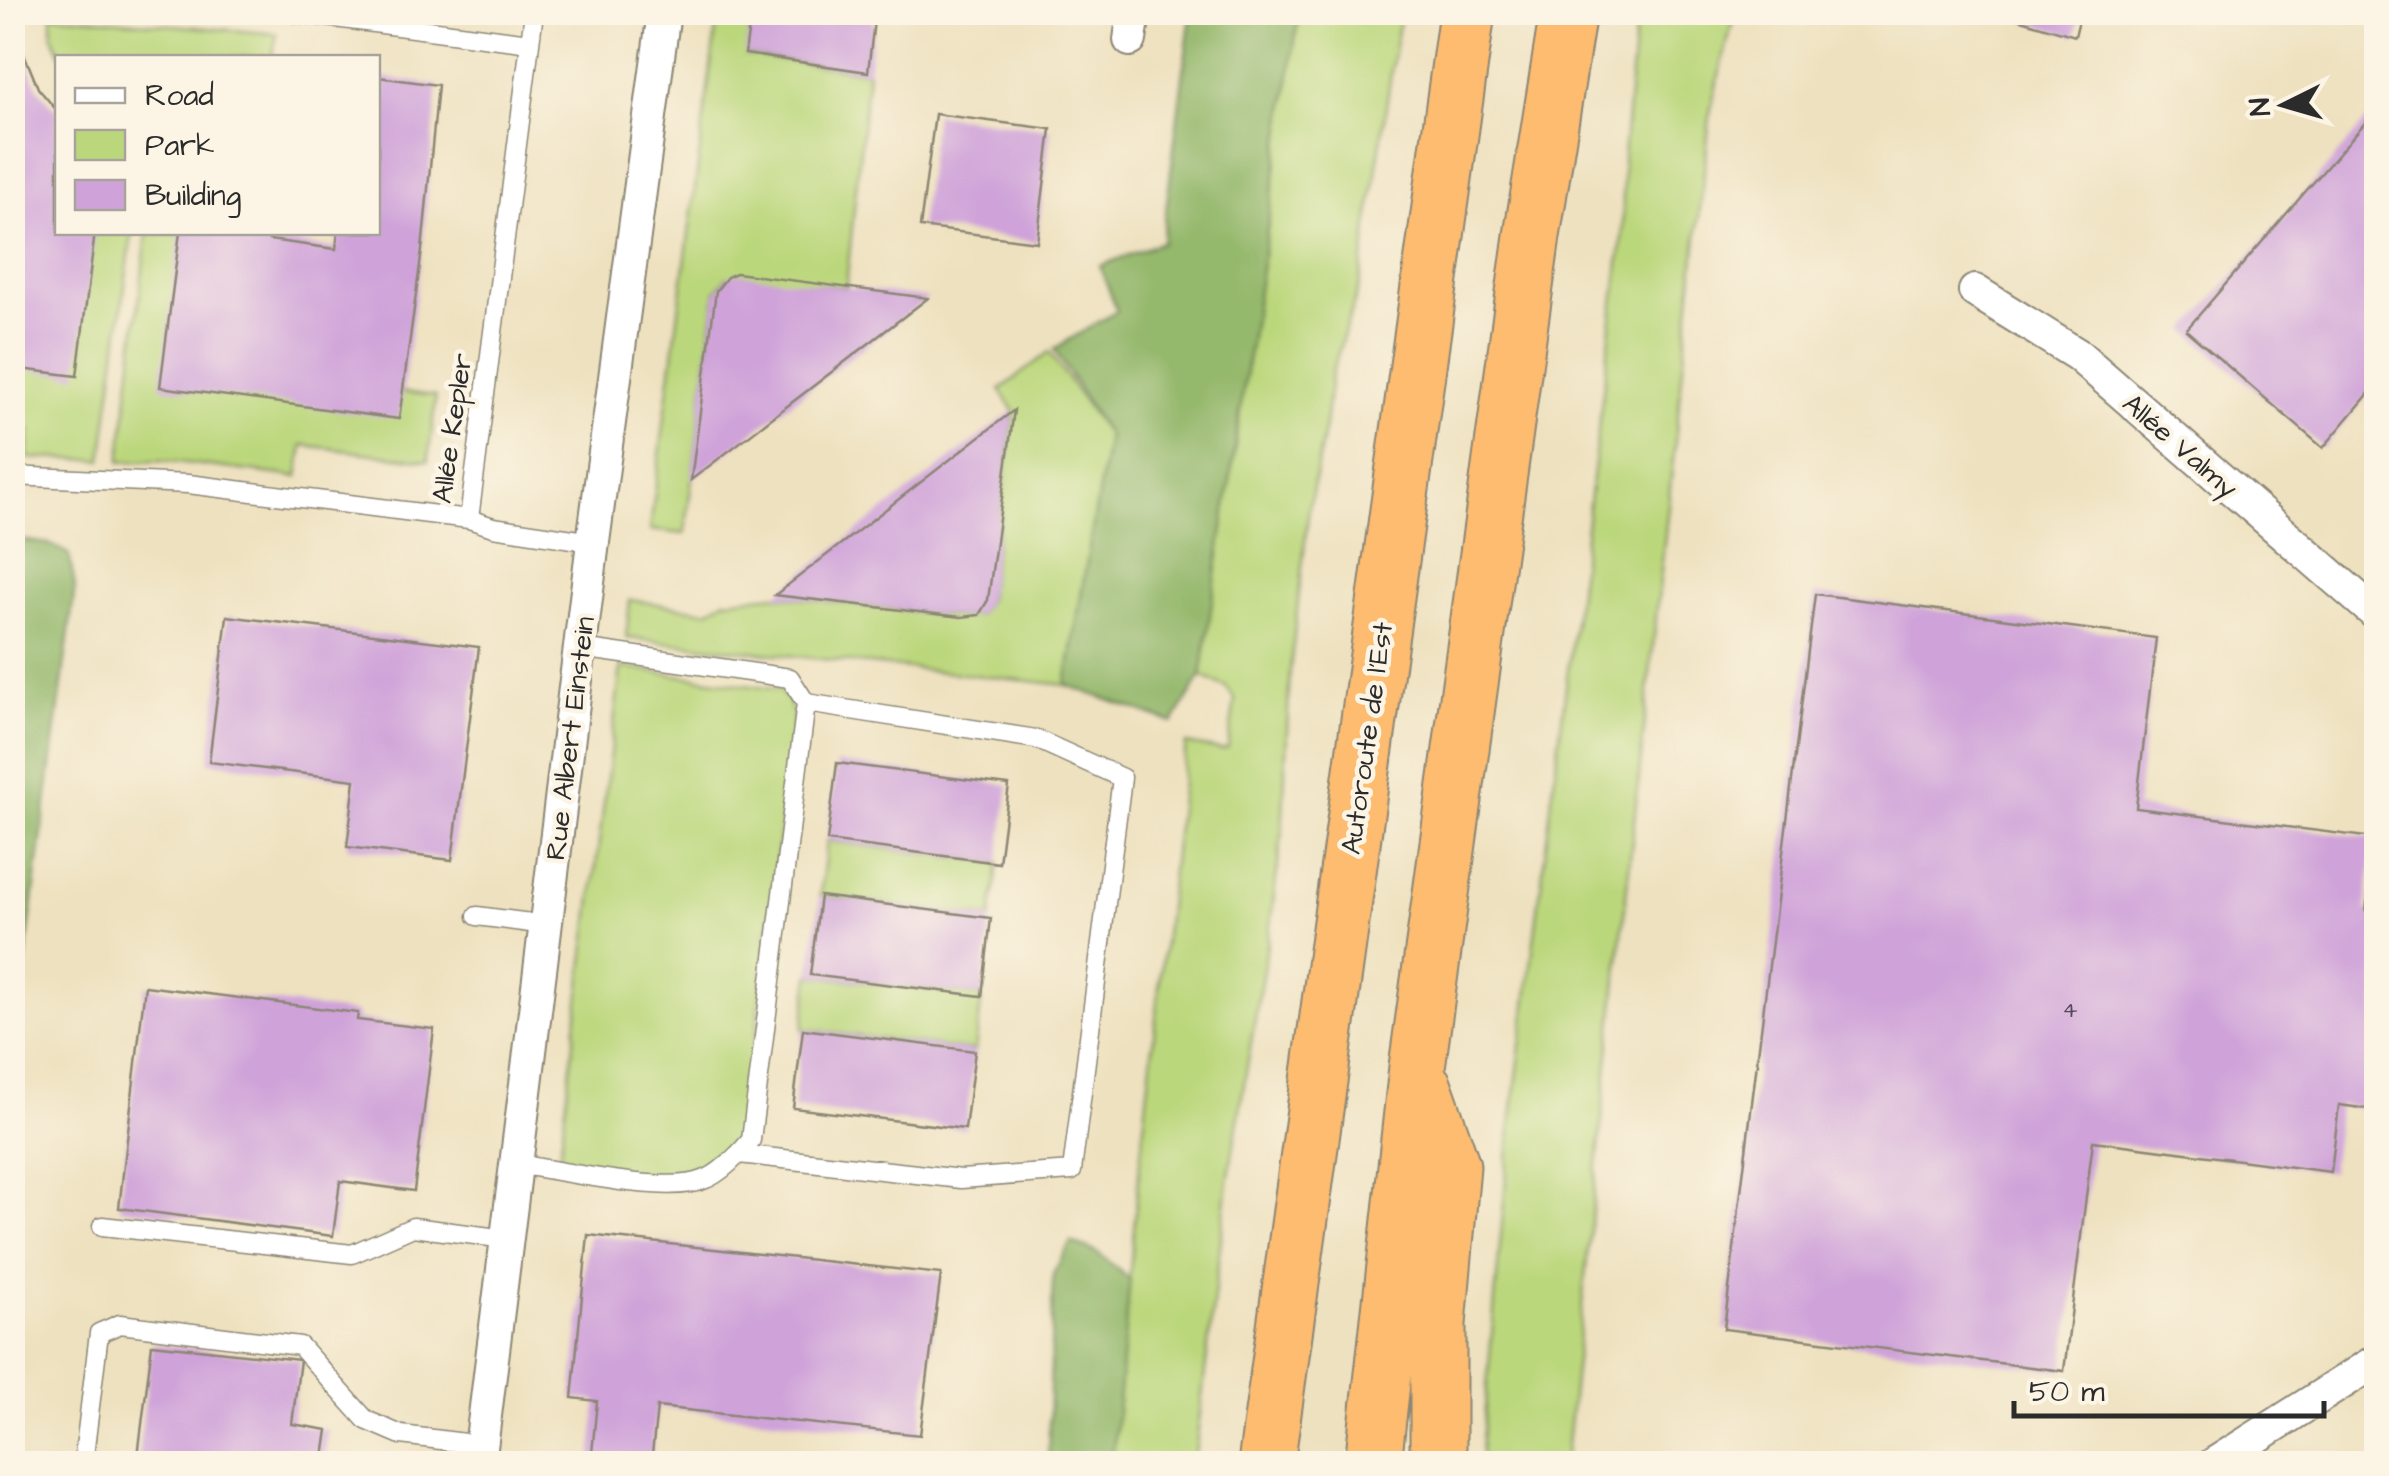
<svg xmlns="http://www.w3.org/2000/svg" width="2389" height="1476" viewBox="0 0 2389 1476" font-family="'Architects Daughter',sans-serif">
	<rect width="100%" height="100%" fill="#fcf5e5"/>
	<filter id="ink" filterUnits="userSpaceOnUse"><feTurbulence type="fractalNoise" baseFrequency=".01" numOctaves="2"/><feDisplacementMap in="SourceGraphic" scale="20" xChannelSelector="R" yChannelSelector="G"/><feConvolveMatrix kernelMatrix="1 2 1 2 8 2 1 2 1" color-interpolation-filters="sRGB"/></filter>
	<filter id="wash" filterUnits="userSpaceOnUse"><feTurbulence type="fractalNoise" baseFrequency=".0048" numOctaves="4" result="noise"/><feDisplacementMap in="SourceGraphic" scale="40" xChannelSelector="R" yChannelSelector="G"/><feGaussianBlur stdDeviation="2.25" result="paint"/><feColorMatrix in="noise" values="0 0 0 0 0 0 0 0 0 0 0 0 0 0 0 0 0 1.4 0 .05"/><feComposite in="paint" operator="in"/></filter>
	<g filter="url(#wash)">
		<rect width="100%" height="100%" fill="#eee1bf"/>
		<path fill="#bbd77c" stroke="#738154" stroke-width="2.5" d="M1637,12l98,1 -24,94 -146,1356h-85l31,-338 112,-894v-75z
			M718,13h33l-5,42 122,17 -22,215 -119,-10 -11,14 -31,243 -35,-4z
			M1299,13h101l-41,274 -28,88 -6,51 -16,82 -19,162 -8,164 -13,100 -41,247 -34,282 -82,1 28,-302 46,-418 35,6 7,-2 7,-49 -9,-12 -25,-11z
			M52,15l225,19 -5,23h-210l-10,-22z
			M95,233h37l-30,227 -74,-2 2,-28 -17,-2 -1,-60z
			M147,233h33l221,159 35,4 -8,65 -125,-16 -5,32 -137,-17 -41,2z
			M1049,352l59,84 -42,249 -440,-47 4,-38 77,11 18,-11 50,-5 186,22 17,-2 10,-15 26,-190 -14,-20z
			M621,667l158,23 9,10 6,15 -48,402c-32,86 -116,54 -187,43z
			M827,841l172,22 -8,55 -171,-22z
			M810,975l172,21 -7,55 -172,-22z"/>
		<path fill="#94b86c" stroke="#60724c" stroke-width="2.5" d="M1191,13h108l-98,663 -28,47 -107,-38 42,-249 -54,-87 63,-38 -17,-45 62,-24z
			M13,539l36,5 20,10 6,33 -62,463z
			M1071,1242l27,11 32,27 -18,183h-64l5,-189z"/>
		<g id="blocks">
			<path fill="#cfa3d9" d="M751,12h124l-7,60 -123,-18z
				M1994,12h87l-6,24z
				M12,45l9,1 17,42 20,24v120h37l-18,144 -65,-8z
				M378,77l60,8 -16,165 -23,169 -239,-32 20,-155h90l-1,8 67,9 2,-17h40z
				M2376,110v275l-53,63 -137,-118z
				M935,114l116,15 -14,113 -117,-15z
				M736,273l192,25 -237,182 25,-189 11,-14z
				M1014,410l-26,190 -9,15 -18,2 -186,-22z
				M1815,594l341,44 -20,170 238,30 -8,73 10,1v198l-37,-5 -8,67 -238,-31 -29,230 -340,-42z
				M227,616l252,31 -27,213 -105,-13 8,-67 -146,-18z
				M837,763l172,22 -10,78 -172,-22z
				M820,896l171,22 -9,78 -172,-21z
				M145,986l213,27 -1,7 77,9 -20,162 -74,-10 -7,55 -214,-28z
				M803,1029l172,22 -10,78 -172,-21z
				M588,1235l353,39 -21,161 -263,-28 -6,57h-60l6,-63 -25,-3z
				M152,1344l148,16 -8,64 36,6 -5,34h-186z"/>
		</g>
	</g>
	<g filter="url(#ink)">
		<use href="#blocks" fill-opacity="0" stroke="#8c8675" stroke-width="2.5"/>
		<g fill="none" stroke-linecap="round" stroke-linejoin="round">
			<defs>
				<path id="lane" d="M288,12l242,31
					M12,476l176,8 281,35 65,-507
					M469,519l24,8 100,15
					M477,916l69,9
					M739,1154l222,25 111,-8 50,-393 -86,-39 -230,-36
					M516,1164c42,6 151,31 187,16 18,-6 36,-26 48,-40l55,-437 -16,-25 -209,-30
					M102,1226l250,28 61,-27 93,12
					M83,1464l16,-131 21,-9 180,22 66,74 35,15 80,10"/>
				<path id="street" d="M1130,40l4,-28
					M1975,291l103,64 298,259
					M479,1464l114,-922 71,-530
					M2214,1464l162,-103"/>
				<path id="highway" d="M1424,1087l28,79 -14,158v140
					M1266,1464l201,-1452
					M1373,1464l44,-397 115,-831 36,-224"/>
			</defs>
			<use href="#lane" stroke="#8c8675" stroke-width="21"/>
			<use href="#street" stroke="#8c8675" stroke-width="36"/>
			<use href="#highway" stroke="#8c8675" stroke-width="59"/>
			<use href="#lane" stroke="#fff" stroke-width="18"/>
			<use href="#street" stroke="#fff" stroke-width="32"/>
			<use href="#highway" stroke="#fdbc6f" stroke-width="55"/>
		</g>
	</g>
	<g text-anchor="middle" stroke-width="9" stroke-linejoin="round" paint-order="stroke">
		<g font-size="22" fill="#544956">
			<text x="2070" y="1017">4</text>
		</g>
		<g font-size="28" fill="#2b2b2b" stroke="#fcf5e5">
			<text transform="translate(451 428) rotate(-82)" y="10">Allée Kepler</text>
			<text transform="translate(2181 445) rotate(41)" y="10">Allée Valmy</text>
			<text transform="translate(569 738) rotate(-83)" y="10">Rue Albert Einstein</text>
			<text transform="translate(1366 738) rotate(-82)" y="10">Autoroute de l’Est</text>
		</g>
	</g>
	<rect width="2389" height="1476" fill="none" stroke="#fcf5e5" stroke-width="50"/>
	<rect x="55" y="55" width="325" height="180" fill="#fcf5e5" stroke="#a8a49b" stroke-width="2.5"/>
	<rect x="75" y="88" width="50" height="15" fill="#ffffff" stroke="#a8a49b" stroke-width="2.5"/>
	<text x="145" y="105" font-size="30" fill="#2b2b2b">Road</text>
	<rect x="75" y="130" width="50" height="30" fill="#bbd77c" stroke="#a8a49b" stroke-width="2.5"/>
	<text x="145" y="155" font-size="30" fill="#2b2b2b">Park</text>
	<rect x="75" y="180" width="50" height="30" fill="#cfa3d9" stroke="#a8a49b" stroke-width="2.5"/>
	<text x="145" y="205" font-size="30" fill="#2b2b2b">Building</text>
	<g transform="translate(2284 105) rotate(265)" stroke="#fcf5e5" stroke-width="8" paint-order="stroke">
	<path d="M0-8L18 38L0 25L-18 38Z" fill="#2b2b2b"/>
	<text y="-15" font-size="28" font-weight="bold" text-anchor="middle" fill="#2b2b2b">N</text>
	</g>
	<path d="M2014 1401v15h310v-15" fill="none" stroke="#2b2b2b" stroke-width="5"/>
	<text x="2029" y="1401" font-size="30" fill="#2b2b2b" stroke="#fcf5e5" stroke-width="8" paint-order="stroke">50 m</text>
</svg>
